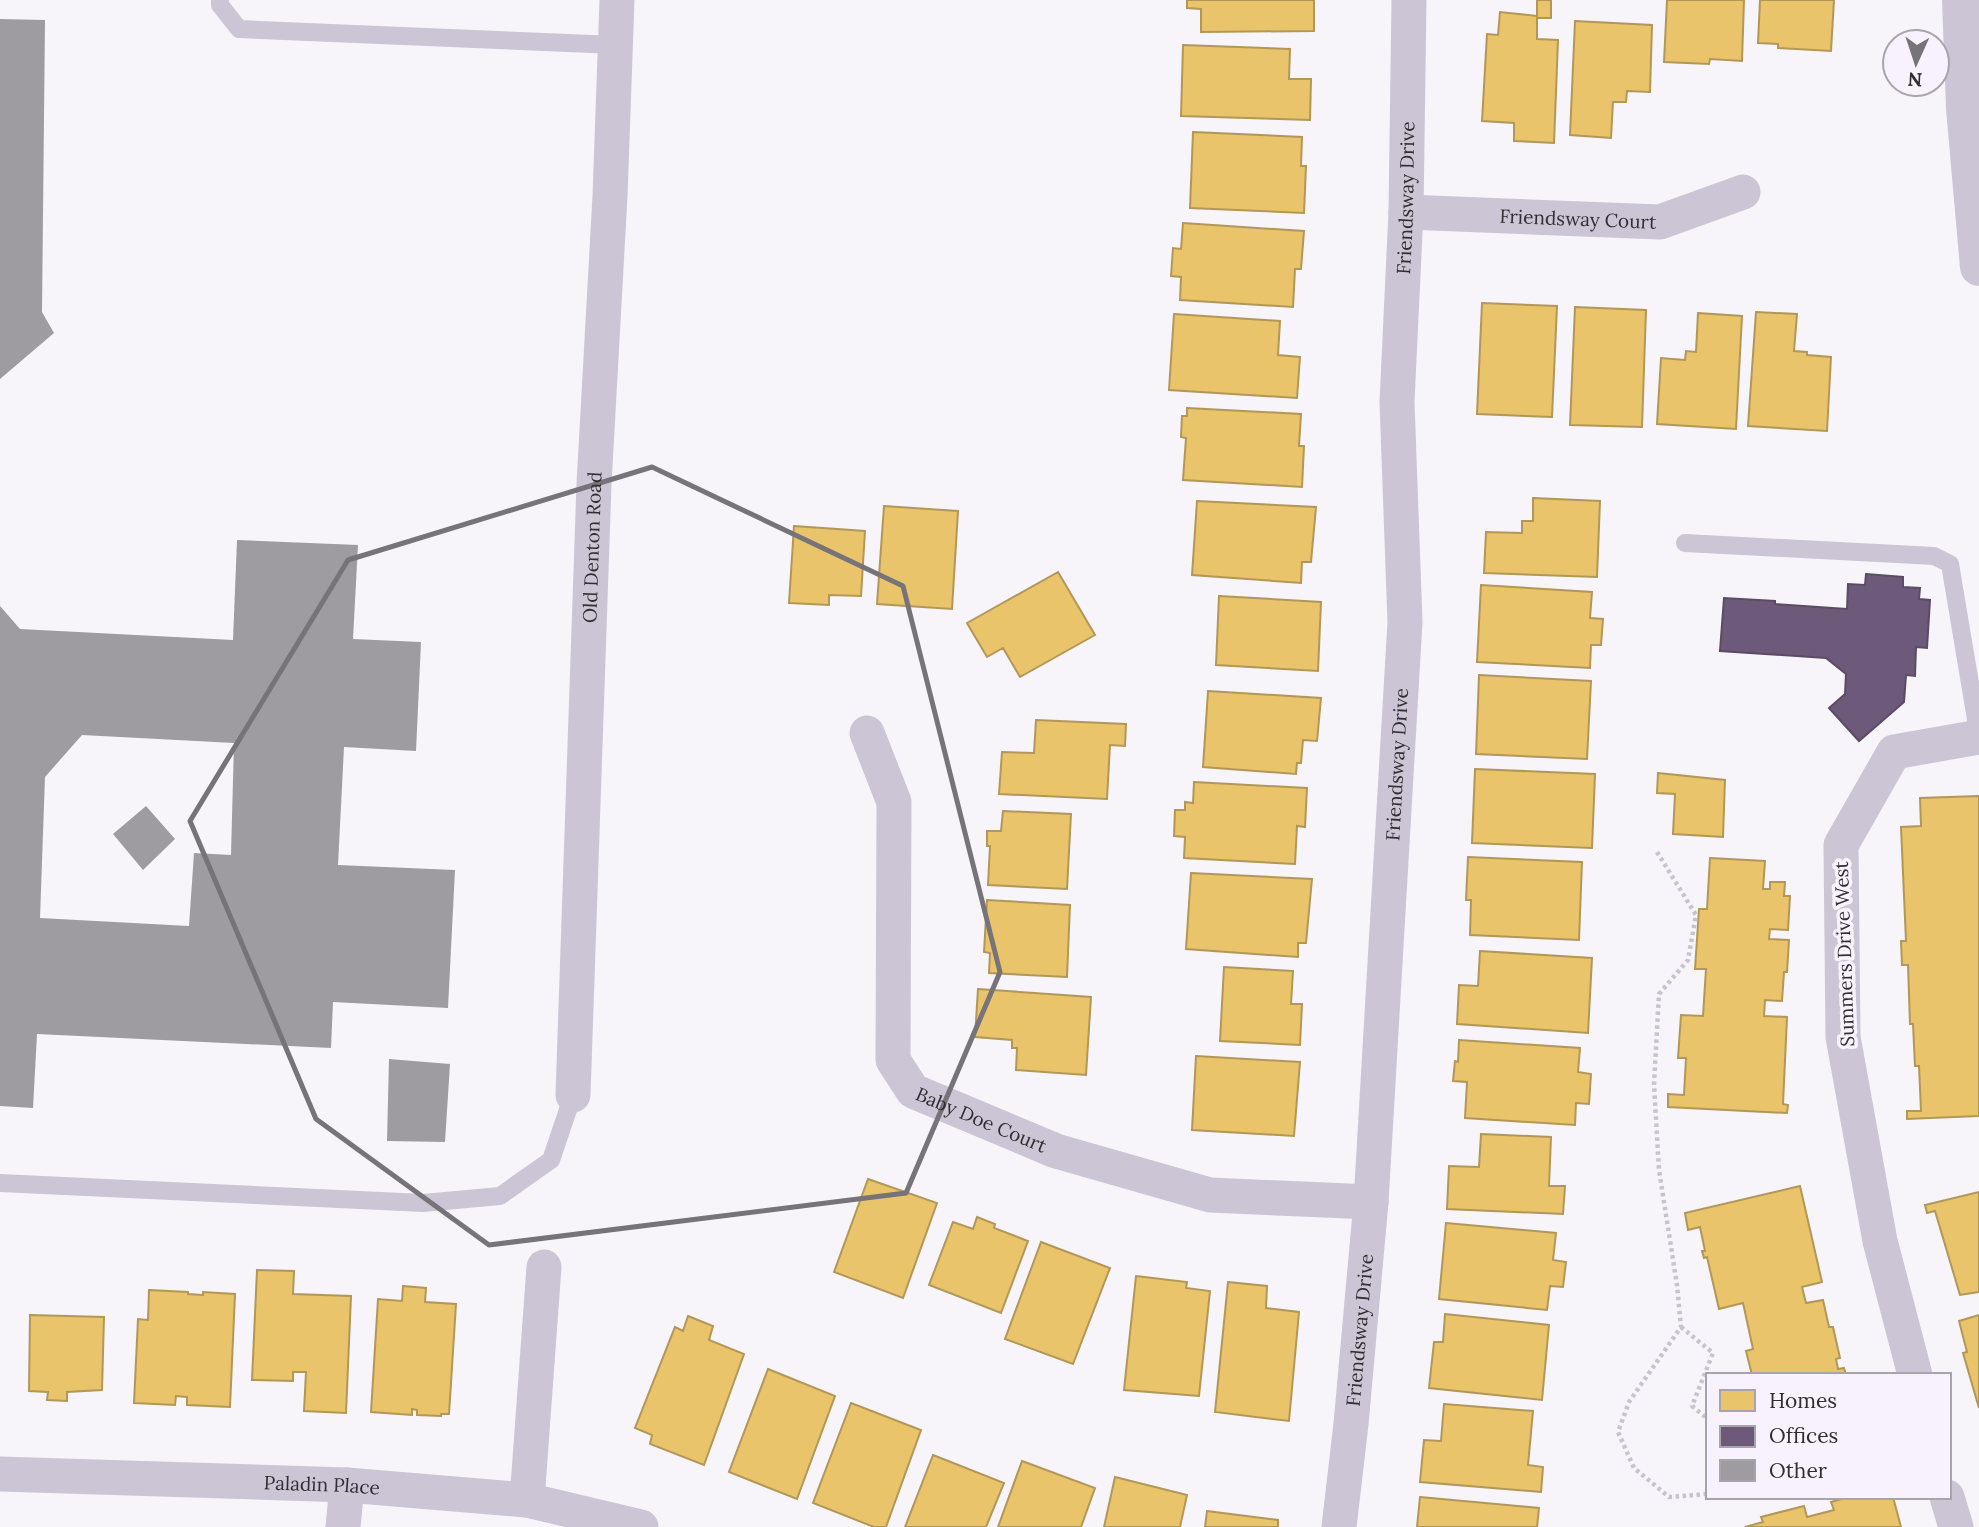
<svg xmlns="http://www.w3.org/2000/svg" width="1979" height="1527" viewBox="0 0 1979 1527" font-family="Lora,serif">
	<rect width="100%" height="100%" fill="#f7f5fa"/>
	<path fill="#e9c46a" stroke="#b29759" stroke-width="2" d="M1187,0h127v31l-113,1v-23l-14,-1z
		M1537,0h14v18h-14v21l21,1 -4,103 -40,-2v-18l-32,-2 5,-87 11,1 2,-23 37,4z
		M1667,0h77l-2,61 -32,-2 -1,5 -45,-2z
		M1760,0h74l-3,51 -53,-3v-4l-20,-1z
		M1575,21l77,4 -2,67 -23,-1 -1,11h-13l-2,36 -41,-3z
		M1183,45l107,4 -1,30h22l-1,41 -129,-4z
		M1193,132l109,5 -1,29h5l-2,47 -114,-5z
		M1183,223l121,8 -3,38h-6l-2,38 -113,-7 1,-23 -10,-1 2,-28 8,1z
		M1482,303l75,3 -5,111 -75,-3z
		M1575,307l71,3 -4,117 -72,-2z
		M1756,312l41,2 -3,37 13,1v3l24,2 -4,74 -79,-5z
		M1698,313l44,3 -6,113 -79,-5 4,-66 24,2 1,-9 10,1z
		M1174,314l106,7 -2,34 22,2 -3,41 -128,-8z
		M1187,408l114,6 -2,32h5l-2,41 -119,-7 3,-42 -5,-1 1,-21h5z
		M1533,498l67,3 -3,76 -113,-4 2,-41 36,1v-12h11z
		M1197,501l119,6 -5,55h-9l-1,21 -109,-8z
		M884,506l74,5 -6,98 -75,-5z
		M794,526l71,5 -4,65 -32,-1v10l-40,-2z
		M1058,572l37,63 -75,42 -17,-29 -16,9 -20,-34z
		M1481,585l111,7 -2,26 13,1 -2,26h-10l-1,23 -113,-6z
		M1219,596l102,6 -3,69 -102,-6z
		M1479,675l112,6 -4,78 -111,-5z
		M1208,691l113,7 -4,43 -14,-1 -2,23h-4l-1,11 -93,-7z
		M1036,720l90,4 -1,22 -15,-1 -3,54 -108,-5 3,-42 32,1z
		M1475,769l120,5 -3,74 -120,-5z
		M1658,773l67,7 -2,57 -50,-3 2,-40 -18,-1z
		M1194,782l113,6 -2,39 -8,-1 -2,38 -111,-6 1,-21 -11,-1 1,-26h10v-8l8,1z
		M1979,796v320l-72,3v-8h14l-2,-45h-4l-2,-42h-3l-2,-59h-6l-1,-24h5l-5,-114 20,-1 -1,-28z
		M1003,811l68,3 -4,75 -79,-4 2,-39h-3v-15h14z
		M1468,857l114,5 -3,78 -109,-5 1,-35h-5z
		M1710,858l55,3 -2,28h7v-7h15l-1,14h6l-2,34 -18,-1 -1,10 20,1 -2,32h-3l-2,29 -17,-1 -1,16 23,1 -4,87 5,1 -1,8 -119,-6v-13l16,1 2,-37h-8l3,-43 22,1 3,-47h-11l4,-60h8z
		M1191,873l121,6 -6,64h-8v14l-112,-8z
		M987,900l83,5 -3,72 -78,-4 1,-20 -6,-1z
		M1480,951l112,7 -4,75 -131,-9 2,-39 19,1z
		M1224,967l69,4 -2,33h11l-2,41 -80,-4z
		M978,989l113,8 -5,78 -70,-5 1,-22h-5v-8l-37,-3z
		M1459,1040l121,8 -2,24 13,2 -2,30 -13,-1 -1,22 -110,-7 2,-36 -14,-1 2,-20 3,1z
		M1196,1056l104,6 -6,74 -102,-6z
		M1481,1134l70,3 -2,49h16l-2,28 -116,-5 2,-43 30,1z
		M868,1179l69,24 -34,95 -69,-26z
		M1800,1186l22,96 -20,5 4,16 17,-3 6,27h4l7,31 -4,1 2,10 6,-1 2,7h-94l-6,-24 7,-2 -10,-46 -24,6 -12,-52 -3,1 -2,-7h3l-5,-24 -12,3 -3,-17z
		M1979,1192v100l-19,3 -25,-84 -8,2 -2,-8z
		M977,1217l18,7 -1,4 34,13 -27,72 -72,-28 24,-63 20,7z
		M1446,1223l110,10 -3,27 13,2 -3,25 -13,-1 -3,24 -108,-11z
		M1041,1242l69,26 -37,96 -68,-25z
		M257,1270l37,1 -1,23 58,2 -5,117 -42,-2 2,-39h-13v9l-41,-1z
		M1136,1276l51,6 -1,6 24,3 -11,105 -75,-6z
		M1228,1282l39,4 -1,22 33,4 -10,109 -74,-9z
		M403,1286l23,2 -1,14 31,2 -7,110h-8v2l-24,-1v-5l-5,-1v6l-41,-3 7,-113 24,2z
		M149,1290l39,2v2l15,1v-3l32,2 -5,113 -43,-2v-8l-11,-1 -1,9 -41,-2 4,-84 10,1z
		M1445,1314l104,11 -7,75 -113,-12 5,-46h9z
		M30,1315l74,2 -2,73 -35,2v9l-20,-1 1,-8 -19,-1z
		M1979,1315v93l-16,-55 4,-1 -8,-31z
		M688,1316l25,10 -4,14 35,14 -40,111 -54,-21 2,-9 -17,-7 40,-101 8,4z
		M768,1369l67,27 -38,103 -68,-27z
		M851,1403l70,27 -35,97h-12l-61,-24z
		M1444,1404l89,7 -5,54 15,2 -2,25 -121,-10 4,-42 17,1z
		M933,1455l71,28 -18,44h-81z
		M1022,1461l73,27 -14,39h-83z
		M1115,1477l72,18 -7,32h-76z
		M1420,1497l119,11 -2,19h-120z
		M1860,1497h33l8,30h-156l18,-5 -2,-5 43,-11 3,11 27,-7 -3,-8 14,-4 6,1z
		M1207,1511l71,9v7h-73z"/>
	<path fill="#6d597a" stroke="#5b4c64" stroke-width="2" d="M1866,574l37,3v10l17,1 -1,11 11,1 -3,48 -11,-1 -1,29 -9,-1 -2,27 -45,39 -30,-33 16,-14 1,-20 -20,-16 -106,-7 4,-53 51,3v3l72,5 1,-25 17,1z"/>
	<path fill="#9e9ca0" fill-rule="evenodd" d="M0,19l45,1 -3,292 12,21 -54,46z
		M237,540l121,5 -5,94 68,3 -5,109 -72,-4 -6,118 117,5 -7,138 -115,-6 -2,46 -294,-14 -4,74 -33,-2v-500l20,23 213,11zM82,735l152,8 -3,112 -37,-2 -5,73 -149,-8 5,-141z
		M146,806l29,33 -32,31 -30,-36z
		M389,1059l61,5 -5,78 -58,-1z"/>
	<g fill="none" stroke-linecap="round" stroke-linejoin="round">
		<path stroke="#c8c4ce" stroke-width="4.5" stroke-dasharray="3.5 3.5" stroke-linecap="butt" d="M1657,852l39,63 -8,45 -29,34 -5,90 5,86 18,115 4,42 -52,75 -11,30 16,36 35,29 39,-3
			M1681,1327l32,26 -21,53 16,13"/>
		<path stroke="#ccc5d5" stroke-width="18" d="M220,0v5l19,24 376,16
			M1685,543l249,13 16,8 29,173
			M0,1183l423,20 77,-7 51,-36 22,-65"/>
		<g stroke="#ccc5d5" stroke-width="35">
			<path id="s1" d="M1406,212l254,10 83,-30"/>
			<path id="s2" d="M867,733l27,69 -1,258 20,31 143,60 154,44 161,7"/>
			<path id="s3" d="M573,1095l21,-611 16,-288 7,-196"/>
			<path d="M1915,1375l-35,-134 -37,-204 -2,-192 53,-93 85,-15"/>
			<path id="s4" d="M0,1474l347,11 180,15 114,27"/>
			<path d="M1947,1497l9,30"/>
			<path d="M527,1500l17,-233"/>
			<path d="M343,1527l4,-42"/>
			<path id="s5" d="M1339,1527l12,-103 20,-222 34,-580 -8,-220 9,-190 3,-212"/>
		</g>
		<path stroke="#ccc5d5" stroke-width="38" d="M1961,0l4,108 14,159"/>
	</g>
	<path fill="none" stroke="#767478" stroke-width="5" stroke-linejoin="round" d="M652,467l251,119 97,386 -94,221 -417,52 -173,-126 -126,-298 158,-261z"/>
	<g text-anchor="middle" stroke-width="7" stroke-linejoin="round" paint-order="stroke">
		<g font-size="19" fill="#302e32" stroke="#f7f2fd">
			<text dy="7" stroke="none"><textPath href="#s5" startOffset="1332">Friendsway Drive</textPath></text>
			<text dy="7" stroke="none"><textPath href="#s1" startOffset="172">Friendsway Court</textPath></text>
			<text dy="7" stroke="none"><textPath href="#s3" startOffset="548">Old Denton Road</textPath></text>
			<text dy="7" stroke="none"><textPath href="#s5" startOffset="765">Friendsway Drive</textPath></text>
			<text transform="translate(1844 954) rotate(-92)" y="7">Summers Drive West</text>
			<text dy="7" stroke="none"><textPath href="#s2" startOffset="443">Baby Doe Court</textPath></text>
			<text dy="7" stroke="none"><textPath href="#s5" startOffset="198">Friendsway Drive</textPath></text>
			<text dy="7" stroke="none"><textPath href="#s4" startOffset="322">Paladin Place</textPath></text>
		</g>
	</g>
	<rect x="1706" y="1373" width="245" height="126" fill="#f7f2fd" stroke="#a7a4ac" stroke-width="2"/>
	<rect x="1720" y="1390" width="35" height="21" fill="#e9c46a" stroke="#a7a4ac" stroke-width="2"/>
	<text x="1769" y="1408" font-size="21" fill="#302e32">Homes</text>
	<rect x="1720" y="1426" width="35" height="21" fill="#6d597a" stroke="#a7a4ac" stroke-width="2"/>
	<text x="1769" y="1443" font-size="21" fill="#302e32">Offices</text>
	<rect x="1720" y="1460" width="35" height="21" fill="#9e9ca0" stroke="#a7a4ac" stroke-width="2"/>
	<text x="1769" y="1478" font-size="21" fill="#302e32">Other</text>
	<g transform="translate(1916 63) rotate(183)"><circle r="33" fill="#f7f2fd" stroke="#a7a4ac" stroke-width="2"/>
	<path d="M0-5L12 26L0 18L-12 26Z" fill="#767478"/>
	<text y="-10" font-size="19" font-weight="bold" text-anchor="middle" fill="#302e32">N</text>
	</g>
</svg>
